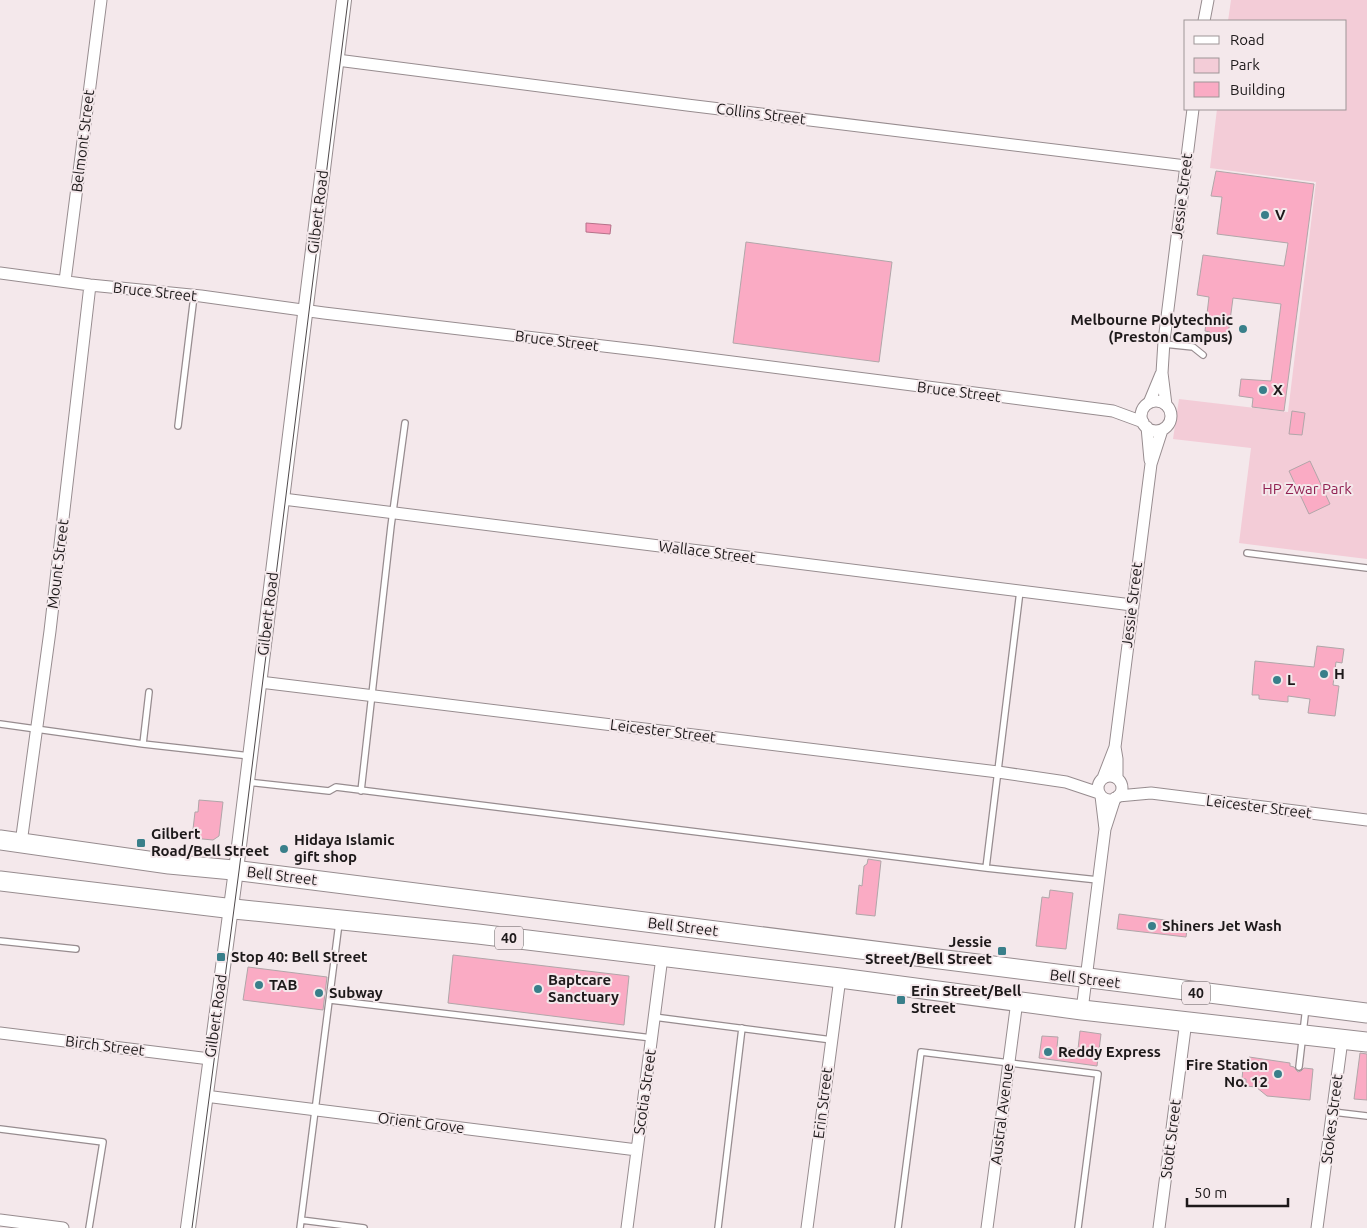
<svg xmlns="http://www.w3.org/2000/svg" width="1367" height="1228" viewBox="0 0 1367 1228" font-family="Ubuntu,sans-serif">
	<rect width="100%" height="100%" fill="#f4e8eb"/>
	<path fill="#f3ccd7" d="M1231,0h136v559l-128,-16 12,-95 -78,-9 6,-40 109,13 28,-230 -106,-14 7,-59h129v-88h-118z"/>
	<path fill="#f897b8" stroke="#b67189" d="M586,223l25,2 -1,9 -24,-2z"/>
	<path fill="#faabc4" stroke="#b1a6a9" d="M1216,171l98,13 -30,227 -32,-4 1,-9 -14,-2 2,-17 30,2 10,-77 -48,-6 -6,45 -18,-2 1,-9 -5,-1 4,-34 -12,-2 6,-40 81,11 4,-23 -71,-9 5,-37 -11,-1z
		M746,242l146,20 -13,100 -146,-19z
		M1292,411l13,2 -3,22 -13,-1z
		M1310,461l20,43 -21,10 -20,-43z
		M1317,646l27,3 -2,14 -6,-1 -3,23 6,1 -4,30 -27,-3 2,-14 -22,-3v6l-29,-3v-4h-7l3,-34 59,6z
		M199,800l24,2 -4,34 -6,4 -21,-2 3,-26h3z
		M868,859l13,2 -6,55 -19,-2 3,-29 3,1 2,-20 3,-2z
		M1050,890l23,3 -7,56 -30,-3 6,-49 7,1z
		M1119,914l69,9 -2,14 -69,-8z
		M453,955l176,21 -5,49 -176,-22z
		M248,967l79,10 -4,33 -80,-10z
		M1080,1031l21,3 -4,32 -58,-8 3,-22 16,1 -1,10 21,2z
		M1360,1053l7,1v46l-13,-1z
		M1249,1057l41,6v3l4,1 4,5 3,-1 3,-3 9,1 -3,31 -43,-4 -11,-9 -10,-1v-7h-4l1,-11 5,1z"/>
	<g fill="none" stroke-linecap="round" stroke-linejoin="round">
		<defs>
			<path id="service" d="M1164,344l29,3 10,8
				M178,426l16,-130
				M1247,553l120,15
				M0,724l143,20 107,12
				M143,744l6,-52
				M247,782l82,9 7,-4 650,81 112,12
				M361,791l30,-265 14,-103
				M986,868l34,-277
				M0,941l76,8
				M330,1000l322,38
				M654,1017l178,23
				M1299,1067l7,-60
				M1333,1112l34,4
				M0,1129l103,13 -14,86
				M301,1220l63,8
				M300,1228l39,-305
				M718,1228l24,-200
				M898,1228l23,-176 177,22 -20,154"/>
			<path id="minor" d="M1204,21l4,-21
				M337,60l350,45 499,61
				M0,273l90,12 111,11 123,17 330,39 305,39 154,20 30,11
				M65,281l36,-281
				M1141 416a15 15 0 1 1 30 0a15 15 0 1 1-30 0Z
				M1149,403l12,-29
				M1166,405l-4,-32 2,-32 29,-232
				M1147,427l3,33
				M283,499l849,106
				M260,682l738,90 68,10 33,11
				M1098 788a12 12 0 1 1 24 0a12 12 0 1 1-24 0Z
				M1103,778l12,-31
				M1117,778v-19l-2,-12 36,-283 11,-34
				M1101,796l4,33
				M1118,796l33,-3 216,27
				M21,843l29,-212 40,-346
				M1082,1010l23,-181 10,-31
				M0,1033l210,26
				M205,1096l432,54
				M0,1220l63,8
				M627,1228l35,-271
				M807,1228l33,-250
				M987,1228l30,-227
				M1159,1228l27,-207
				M1317,1228l25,-188"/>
			<path id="tertiary" d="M188,1228l48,-358 108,-870"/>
			<path id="trunk" d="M0,840l169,24 64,6 1134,143
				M0,881l234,28 244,25 362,44 242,32 285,32"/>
		</defs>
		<use href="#service" stroke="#978c8f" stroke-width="8"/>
		<use href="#minor" stroke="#978c8f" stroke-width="13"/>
		<use href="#tertiary" stroke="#978c8f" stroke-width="16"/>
		<use href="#trunk" stroke="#978c8f" stroke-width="21"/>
		<use href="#service" stroke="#fff" stroke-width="5.5"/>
		<use href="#minor" stroke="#fff" stroke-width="11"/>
		<use href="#tertiary" stroke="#fff" stroke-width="14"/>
		<use href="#trunk" stroke="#fff" stroke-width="19"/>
		<path stroke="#4f494b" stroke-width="1" d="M192,1228l47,-357 109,-871"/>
	</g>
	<g fill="#397f8a" stroke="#f4e8eb" stroke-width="2">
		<circle cx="1265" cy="215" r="5"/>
		<circle cx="1243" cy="329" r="5"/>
		<circle cx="1263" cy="390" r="5"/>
		<circle cx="1324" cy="674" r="5"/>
		<circle cx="1277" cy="680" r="5"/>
		<rect x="136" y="838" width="10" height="10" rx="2.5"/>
		<circle cx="284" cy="849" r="5"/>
		<circle cx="1152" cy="926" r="5"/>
		<rect x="997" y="946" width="10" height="10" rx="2.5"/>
		<rect x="216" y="952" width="10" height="10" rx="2.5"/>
		<circle cx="259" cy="985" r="5"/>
		<circle cx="538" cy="989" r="5"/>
		<circle cx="319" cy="993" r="5"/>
		<rect x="896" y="995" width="10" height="10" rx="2.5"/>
		<circle cx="1048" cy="1052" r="5"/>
		<circle cx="1278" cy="1074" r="5"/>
	</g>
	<g text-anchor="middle" stroke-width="4" stroke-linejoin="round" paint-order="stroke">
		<g fill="#f4e8eb" stroke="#5e5759" stroke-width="1">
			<rect x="495" y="926.5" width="28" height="23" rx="4"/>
			<rect x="1182" y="981.5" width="28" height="23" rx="4"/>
		</g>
		<g font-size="14" font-weight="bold" fill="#1d191a">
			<text x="509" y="943">40</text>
			<text x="1196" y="998">40</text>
		</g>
		<g font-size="15" fill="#1d191a" stroke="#f4e8eb">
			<text transform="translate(761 114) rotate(7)" y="5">Collins Street</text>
			<text transform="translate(83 141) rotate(-83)" y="5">Belmont Street</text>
			<text transform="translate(1182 196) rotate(-83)" y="5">Jessie Street</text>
			<text transform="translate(318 212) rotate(-83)" y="5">Gilbert Road</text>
			<text transform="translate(155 292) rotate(6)" y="5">Bruce Street</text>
			<text transform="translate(557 341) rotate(7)" y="5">Bruce Street</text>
			<text transform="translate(959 392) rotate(7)" y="5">Bruce Street</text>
			<text transform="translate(707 552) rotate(7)" y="5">Wallace Street</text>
			<text transform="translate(58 564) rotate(-83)" y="5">Mount Street</text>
			<text transform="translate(1132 605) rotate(-83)" y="5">Jessie Street</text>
			<text transform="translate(268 614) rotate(-83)" y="5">Gilbert Road</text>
			<text transform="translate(663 731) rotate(7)" y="5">Leicester Street</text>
			<text transform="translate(1259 807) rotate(7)" y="5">Leicester Street</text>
			<text transform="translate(282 876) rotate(7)" y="5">Bell Street</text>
			<text transform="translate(683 927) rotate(7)" y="5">Bell Street</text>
			<text transform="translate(1085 979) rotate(7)" y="5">Bell Street</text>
			<text transform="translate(216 1016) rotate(-82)" y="5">Gilbert Road</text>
			<text transform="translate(105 1046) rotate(7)" y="5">Birch Street</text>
			<text transform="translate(645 1092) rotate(-82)" y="5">Scotia Street</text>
			<text transform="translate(823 1103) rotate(-83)" y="5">Erin Street</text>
			<text transform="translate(1002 1114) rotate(-83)" y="5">Austral Avenue</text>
			<text transform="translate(1332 1119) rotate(-83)" y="5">Stokes Street</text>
			<text transform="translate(421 1123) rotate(7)" y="5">Orient Grove</text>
			<text transform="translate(1171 1139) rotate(-83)" y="5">Stott Street</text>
		</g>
		<g font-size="15" font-weight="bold" fill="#1d191a" stroke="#f4e8eb" text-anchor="start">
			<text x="1275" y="220">V</text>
			<text x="1233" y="325" text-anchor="end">Melbourne Polytechnic<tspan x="1233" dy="17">(Preston Campus)</tspan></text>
			<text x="1273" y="395">X</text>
			<text x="1334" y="679">H</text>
			<text x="1287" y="685">L</text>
			<text x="151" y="839">Gilbert<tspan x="151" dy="17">Road/Bell Street</tspan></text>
			<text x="294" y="845">Hidaya Islamic<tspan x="294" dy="17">gift shop</tspan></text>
			<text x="1162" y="931">Shiners Jet Wash</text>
			<text x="992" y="947" text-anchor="end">Jessie<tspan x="992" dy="17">Street/Bell Street</tspan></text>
			<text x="231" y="962">Stop 40: Bell Street</text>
			<text x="548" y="985">Baptcare<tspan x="548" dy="17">Sanctuary</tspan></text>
			<text x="269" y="990">TAB</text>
			<text x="911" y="996">Erin Street/Bell<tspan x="911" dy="17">Street</tspan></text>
			<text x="329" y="998">Subway</text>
			<text x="1058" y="1057">Reddy Express</text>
			<text x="1268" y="1070" text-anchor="end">Fire Station<tspan x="1268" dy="17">No. 12</tspan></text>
		</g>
		<g font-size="15" fill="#912253" stroke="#f4e8eb">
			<text x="1307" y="494">HP Zwar Park</text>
		</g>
	</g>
	<rect x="1184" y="20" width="162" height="90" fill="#f4e8eb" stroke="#9e9597"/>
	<rect x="1194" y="36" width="25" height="8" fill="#ffffff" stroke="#9e9597"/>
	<text x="1230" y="45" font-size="15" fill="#1d191a">Road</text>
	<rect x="1194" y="58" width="25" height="15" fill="#f3ccd7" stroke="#9e9597"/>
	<text x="1230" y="70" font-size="15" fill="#1d191a">Park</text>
	<rect x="1194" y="82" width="25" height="15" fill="#faabc4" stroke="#9e9597"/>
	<text x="1230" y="95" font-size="15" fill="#1d191a">Building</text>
	<path d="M1187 1198v8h101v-8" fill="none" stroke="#1d191a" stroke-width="2.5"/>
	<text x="1194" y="1198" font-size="15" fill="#1d191a" stroke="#f4e8eb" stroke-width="4" paint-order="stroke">50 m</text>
</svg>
